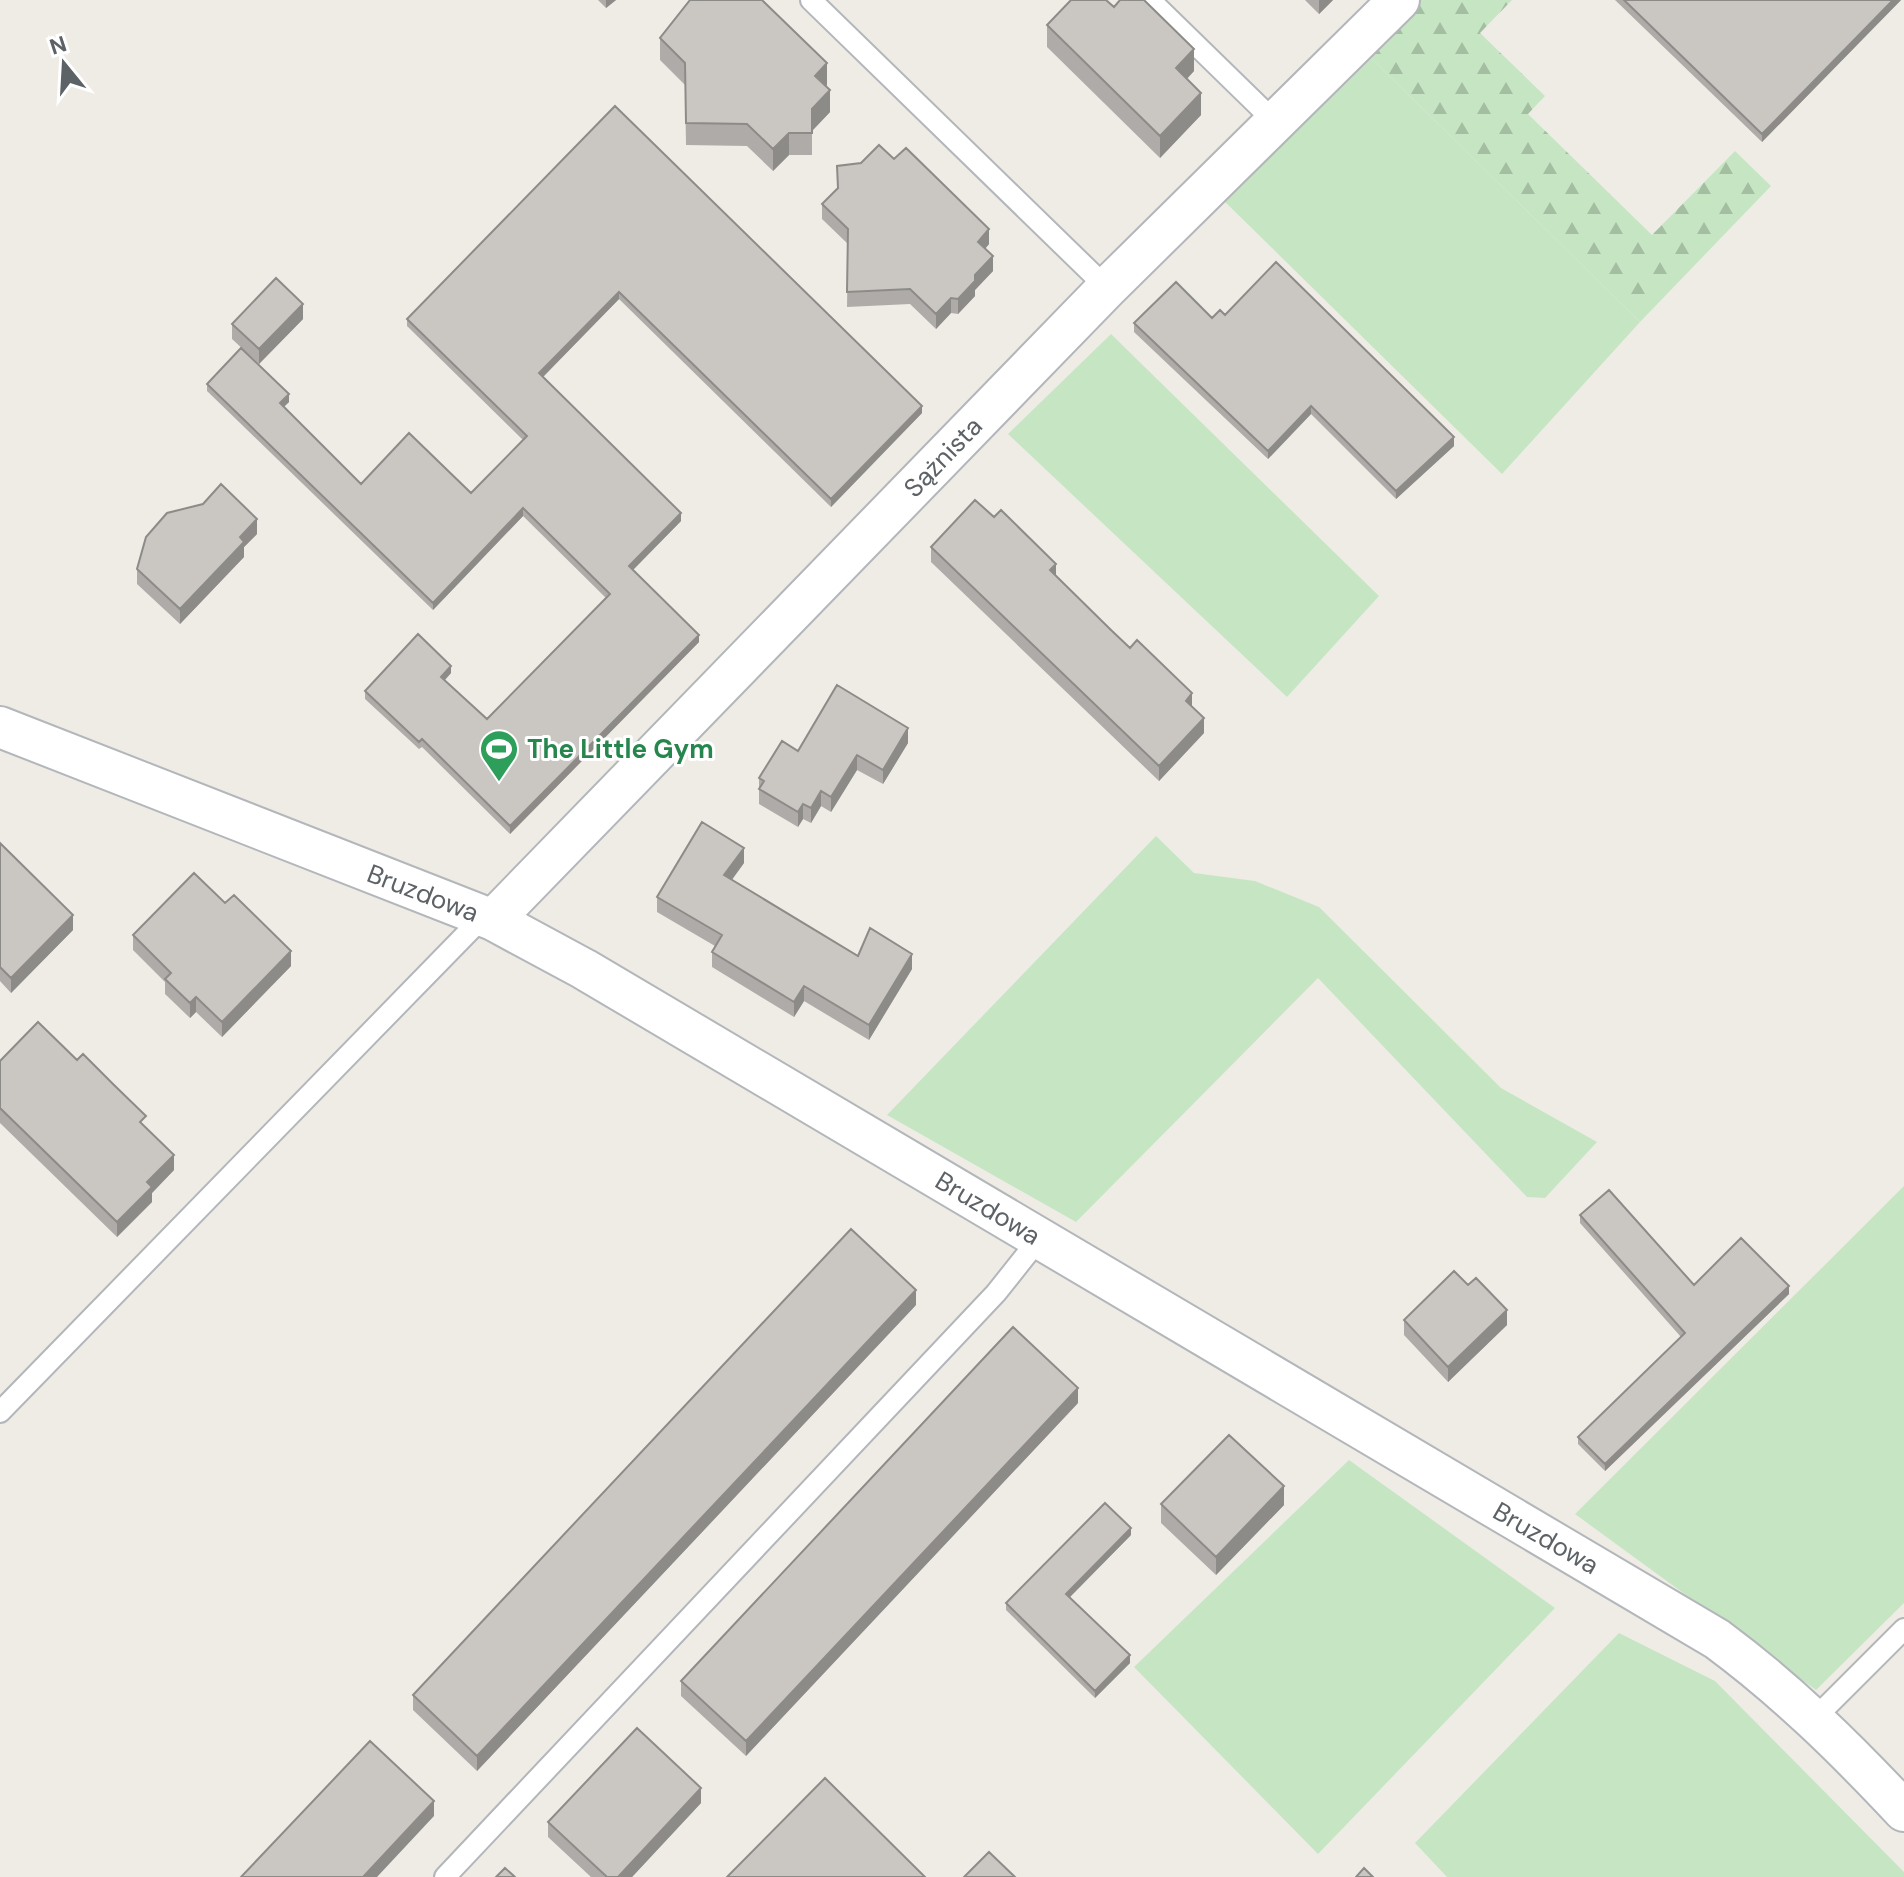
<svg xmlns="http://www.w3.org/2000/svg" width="1904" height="1877" viewBox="0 0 1904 1877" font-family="'DM Sans',sans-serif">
	<defs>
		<pattern id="forest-firs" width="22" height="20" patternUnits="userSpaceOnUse" patternTransform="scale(2)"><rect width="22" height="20" fill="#c6e6c3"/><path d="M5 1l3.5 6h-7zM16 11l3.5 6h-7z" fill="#a4bea2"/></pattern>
	</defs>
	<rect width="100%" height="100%" fill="#efece6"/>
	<path fill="#c6e6c3" d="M1364,51l276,271 -138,152 -284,-279z
		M1111,334l268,262 -92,101 -279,-263z
		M1156,836l38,37 61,8 64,26 182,181 96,54 -52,56 -18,-1 -209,-219 -242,244 -189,-107z
		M1904,1186v417l-88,87 -241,-176z
		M1349,1460l206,148 -237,246 -184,-187z
		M1619,1633l96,48 189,191v5h-457l-32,-34z"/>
	<path fill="url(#forest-firs)" d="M1416,0h96l-32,33 65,63 -17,18 124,121 83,-84 36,35 -131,136 -276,-271z"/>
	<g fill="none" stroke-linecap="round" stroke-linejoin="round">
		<defs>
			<path id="lane" d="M811,0l296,288
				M1150,0l125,122
				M0,1412l483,-495
				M1815,1718l89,-89
				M445,1877l551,-584 43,-54"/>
			<path id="street" d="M0,727l493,193 91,49 1133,670c69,51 128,109 187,172
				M493,920l614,-632 292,-288"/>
		</defs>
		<use href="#lane" stroke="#b3b6ba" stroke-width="24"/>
		<use href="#street" stroke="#b3b6ba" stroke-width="44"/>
		<use href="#lane" stroke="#fff" stroke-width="20"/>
		<use href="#street" stroke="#fff" stroke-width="40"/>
	</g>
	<path fill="#aeaba8" d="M598,0h18l-10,8z
		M1305,0h28l-14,14z
		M1615,0h286l-139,142z
		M1114,7l80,64 -7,8 14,36 -41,43 -113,-111v-22z
		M660,38l167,47 -1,1 4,26 -18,19v24h-23l-16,16 -26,-25 -61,-1 -1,-60 -25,-25z
		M615,106l307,307 -91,94 -212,-208 -76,78 138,144 -48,49 66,72 -189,192 -88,-87 -3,2 -54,-50v-8l86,-18 -6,7 42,39 119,-121 -83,-82 -90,94 -226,-219v-7l82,18 -5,5 77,77 110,9 52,-53 -116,-114v-7z
		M822,204l167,40 -4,5 8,22 -18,19v6l-17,18 -7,-1 -15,16 -26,-25 -63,3 1,-63 -26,-25z
		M1225,315l229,131 -58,53 -85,-85 -43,45 -134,-127v-9l78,-5z
		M303,319l-44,45 -27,-25v-15z
		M257,534l-13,13v10l-64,67 -43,-40v-15z
		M931,547l125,30 136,130 12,26 -45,48 -228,-219z
		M908,743l-25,41 -26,-14 -26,42 -10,-6 -10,17 -8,-4 -5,8 -39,-23v-26l39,-27z
		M0,843l73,87 -62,63 -11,-12z
		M744,863l-12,17 126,76 54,13 -43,71 -65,-39 -10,16 -82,-50v-15l3,-6 -58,-34v-15z
		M133,935l158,31 -69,71 -26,-25 -6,6 -25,-24v-12l-32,-32z
		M0,1061l146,66 28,43 -22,23v9l-35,35 -117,-114z
		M1580,1215l114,70 95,9 -184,177 -27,-27v-7l103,-100 -101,-114z
		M916,1305l-439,466 -64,-61v-15z
		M1404,1320l103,5 -59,57 -44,-47z
		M1078,1403l-332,353 -65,-60v-15z
		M1161,1504l123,1 -68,70 -55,-52z
		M1131,1535l-61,62 60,66 -35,35 -89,-88v-7z
		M701,1803l-69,74h-41l-43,-40v-15z"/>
	<path fill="#8d8b88" d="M606,0h10l-10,8z
		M1319,0h14l-14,14z
		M1893,0h8l-139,142v-8z
		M1194,49v22l-18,19v-22z
		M827,63v22l-12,13v-22z
		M830,90v22l-18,19v24v-46z
		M1201,93v22l-41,43v-22z
		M789,133v22l-16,16v-22z
		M989,229v15l-11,13v-15z
		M993,256v15l-18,19v-15z
		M975,281v15l-17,18v-15z
		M619,292v7l-80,82v-8z
		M951,298v15l-15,16v-15z
		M303,304v15l-44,45v-15z
		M289,394v8l-9,8v-7z
		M922,406v7l-91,94v-8z
		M1311,406v8l-43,45v-8z
		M1454,437v9l-58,53v-8z
		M523,508v8l-90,94v-7z
		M681,513v8l-52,53v-8z
		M257,519v15l-13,13v10l-64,67v-15l60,-72z
		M1056,564v15l-6,-9z
		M699,635v7l-189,192v-8z
		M451,666v7l-10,11v-7z
		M1192,693v15l-6,-7z
		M1204,718v15l-45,48v-15z
		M908,728v15l-25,41v-14z
		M857,755v15l-26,42v-15z
		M821,791v15l-10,17v-15z
		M803,804v15l-5,8v-15z
		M744,848v15l-20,27v-15z
		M73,915v15l-62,63v-15z
		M291,951v15l-69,71v-15z
		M912,954v15l-43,71v-15z
		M804,986v15l-10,16v-15z
		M196,997v15l-6,6v-15z
		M174,1155v15l-22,23v9l-35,35v-15l30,-40z
		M1789,1286v8l-184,177v-7z
		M916,1290v15l-439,466v-15z
		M1507,1310v15l-59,57v-15z
		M1078,1388v15l-332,353v-15z
		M1284,1486v19l-68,70v-18z
		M1131,1528v7l-65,66v-7z
		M1130,1655v8l-35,35v-7z
		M701,1788v15l-69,74h-14z
		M434,1801v15l-57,61h-14z"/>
	<path fill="#cac7c3" stroke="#8d8b88" stroke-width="2" d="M690,0h72l65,63 -12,13 15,14 -18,19v24h-23l-16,16 -26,-25 -61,-1 -1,-60 -25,-25z
		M1071,0h35l8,7 6,-7h24l50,49 -18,19 25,25 -41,43 -113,-111z
		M1624,0h269l-131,134z
		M615,106l307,300 -91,93 -212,-207 -80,81 142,140 -52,53 70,69 -189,191 -88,-87 -3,3 -54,-51 53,-57 33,32 -10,11 46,42 123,-125 -87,-86 -90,95 -226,-219 34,-36 48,46 -9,9 81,81 48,-51 62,60 56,-57 -120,-117z
		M879,145l15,14 12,-11 83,81 -11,13 15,14 -18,19v6l-17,18 -7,-1 -15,16 -26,-25 -63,3 1,-63 -26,-25 16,-16 -1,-22 24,-3z
		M1276,262l178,175 -58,54 -85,-85 -43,45 -134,-128 42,-41 36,36 8,-8 5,5z
		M276,278l27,26 -44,45 -27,-25z
		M221,484l36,35 -17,18 4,5 -64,67 -43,-40 9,-32 21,-24 36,-9z
		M975,500l19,17 7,-7 55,54 -6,6 61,60 19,18 7,-8 55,53 -6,8 18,17 -45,48 -228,-219z
		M837,685l71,43 -25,42 -26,-15 -26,42 -10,-6 -10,17 -8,-4 -5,8 -39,-23 5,-8 -5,-3 23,-37 16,10z
		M702,822l42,26 -20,27 134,81 12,-28 42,26 -43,71 -65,-39 -10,16 -82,-50 10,-17 -65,-38z
		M0,843l73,72 -62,63 -11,-11z
		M194,873l31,30 9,-8 57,56 -69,71 -26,-25 -6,6 -25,-24 6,-6 -38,-38z
		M38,1022l39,38 6,-6 31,31 32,31 -6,6 34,33 -27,27 5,5 -35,35 -117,-114v-47z
		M1609,1190l85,95 47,-47 48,48 -184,178 -27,-27 107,-104 -105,-118z
		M851,1229l65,61 -439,466 -64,-61z
		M1454,1271l14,14 8,-7 31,32 -59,57 -44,-47z
		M1013,1327l65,61 -332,353 -65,-60z
		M1229,1435l55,51 -68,71 -55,-53z
		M1105,1503l26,25 -65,66 64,61 -35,36 -89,-88z
		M637,1728l64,60 -83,89h-11l-59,-55z
		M370,1741l64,60 -71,76h-122z
		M825,1778l100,99h-198z
		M989,1852l26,25h-51z
		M505,1868l10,9h-19z
		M1364,1868l9,9h-17z"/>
	<defs>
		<symbol id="stadium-pin" viewBox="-11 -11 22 30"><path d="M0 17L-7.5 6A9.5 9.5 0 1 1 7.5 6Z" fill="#2e9e5b" stroke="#fff"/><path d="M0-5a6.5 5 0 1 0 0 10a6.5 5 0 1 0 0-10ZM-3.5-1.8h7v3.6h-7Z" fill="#fff"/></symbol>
	</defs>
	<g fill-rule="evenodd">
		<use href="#stadium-pin" x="477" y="727" width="44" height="60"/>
	</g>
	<g text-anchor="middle" stroke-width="6" stroke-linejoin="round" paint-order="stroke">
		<g font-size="26" fill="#5d6266" stroke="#fff">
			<text transform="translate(943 457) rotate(-46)" y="9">Sążnista</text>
			<text transform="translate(423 893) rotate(21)" y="9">Bruzdowa</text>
			<text transform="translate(988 1208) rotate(31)" y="9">Bruzdowa</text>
			<text transform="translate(1546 1538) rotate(30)" y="9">Bruzdowa</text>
		</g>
		<g font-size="26" font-weight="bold" fill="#27864d" stroke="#fff" text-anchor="start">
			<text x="527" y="758">The Little Gym</text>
		</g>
	</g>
	<g transform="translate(64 64) rotate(342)" stroke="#ffffff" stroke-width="6" paint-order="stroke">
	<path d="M0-6L14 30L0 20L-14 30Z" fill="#5d6266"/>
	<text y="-12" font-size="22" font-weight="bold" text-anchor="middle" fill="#5d6266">N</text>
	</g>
</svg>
